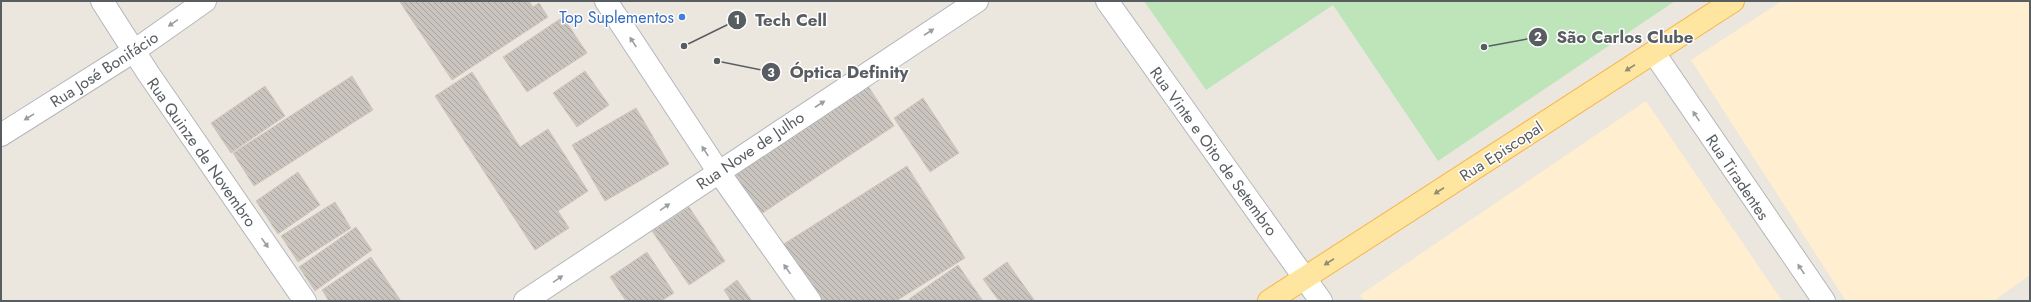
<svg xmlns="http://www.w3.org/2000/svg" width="2031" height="302" viewBox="0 0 2031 302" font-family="Jost,sans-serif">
	<defs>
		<pattern id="building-back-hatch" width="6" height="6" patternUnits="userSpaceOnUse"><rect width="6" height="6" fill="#cac4be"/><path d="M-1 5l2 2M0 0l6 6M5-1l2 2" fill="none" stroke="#a7a29e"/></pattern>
	</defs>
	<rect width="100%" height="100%" fill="#ece7de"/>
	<path fill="#ffefd0" d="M1782,1h248v274l-37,26h-147l-155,-241z
		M1646,101l136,200h-417l-5,-6z"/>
	<path fill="#bee5b9" d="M1144,1h531l-237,160 -105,-156 -127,85z"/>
	<path fill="url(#building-back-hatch)" stroke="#d0c8bd" d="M402,1h127l4,6 6,-4 9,14 -96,63 -52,-78z
		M563,17l24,36 -60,39 -24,-35z
		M585,71l24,34 -32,22 -24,-34z
		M472,72l48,75 28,-18 40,62 -30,20 11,17 -34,22 -100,-154z
		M352,76l21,34 -119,76 -21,-33z
		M265,86l20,30 -54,37 -20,-30z
		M868,86l26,40 -136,90 -27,-40z
		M923,98l36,55 -29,19 -36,-54z
		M636,108l33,56 -64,37 -33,-56z
		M907,166l58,92 -69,43h-53l-1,-2 -3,2h-18l-8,-13 -34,-41z
		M298,172l22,33 -42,29 -22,-33z
		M335,202l16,26 -53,34 -17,-26z
		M689,207l36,54 -36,24 -37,-54z
		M356,227l16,23 -57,41 -16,-24z
		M647,252l27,41 -13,8h-35l-16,-24z
		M371,257l30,44h-72l-7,-11z
		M1007,262l28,39h-36l-16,-22z
		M958,265l25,36h-73l-1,-2z
		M737,280l15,21h-24l2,-2 -6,-9z"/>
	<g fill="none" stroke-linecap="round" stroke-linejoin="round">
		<defs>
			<path id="street" d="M1107,1l214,300
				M1654,53l170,248"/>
			<path id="secondary" d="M102,1l46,72 157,228
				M606,1l112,170 92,130
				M1,135l133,-84 71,-50
				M525,301l452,-300"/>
			<path id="primary" d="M1269,301l464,-300"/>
		</defs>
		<use href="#street" stroke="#b2b6bb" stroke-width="24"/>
		<use href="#secondary" stroke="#b3b7bd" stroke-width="24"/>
		<use href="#primary" stroke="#f6b54d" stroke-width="24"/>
		<use href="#street" stroke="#fff" stroke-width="22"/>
		<use href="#secondary" stroke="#fff" stroke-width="22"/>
		<use href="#primary" stroke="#ffe6a0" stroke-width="22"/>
	</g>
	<defs><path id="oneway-solid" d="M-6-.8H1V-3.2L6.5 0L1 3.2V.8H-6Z"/></defs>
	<g fill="#9b9ea0">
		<use href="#oneway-solid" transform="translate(173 23) rotate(145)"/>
		<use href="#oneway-solid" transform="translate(929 32) rotate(-33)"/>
		<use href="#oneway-solid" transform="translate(633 42) rotate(-123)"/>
		<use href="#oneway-solid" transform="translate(820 104) rotate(-33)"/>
		<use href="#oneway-solid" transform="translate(1696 116) rotate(-124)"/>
		<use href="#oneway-solid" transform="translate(29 117) rotate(148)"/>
		<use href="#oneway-solid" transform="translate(705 151) rotate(-123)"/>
		<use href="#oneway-solid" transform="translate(665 207) rotate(-34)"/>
		<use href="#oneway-solid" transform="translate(265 243) rotate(55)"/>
		<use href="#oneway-solid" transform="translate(787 269) rotate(-125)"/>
		<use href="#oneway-solid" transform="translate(1801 269) rotate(-124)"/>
		<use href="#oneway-solid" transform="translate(558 279) rotate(-34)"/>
	</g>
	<g fill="#928d77">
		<use href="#oneway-solid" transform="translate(1630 68) rotate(147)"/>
		<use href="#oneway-solid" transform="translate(1439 191) rotate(147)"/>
		<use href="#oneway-solid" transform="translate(1329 262) rotate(147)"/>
	</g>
	<circle fill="#3f7fe0" stroke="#fff" stroke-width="1.5" cx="682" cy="17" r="4"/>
	<g text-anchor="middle" stroke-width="3" stroke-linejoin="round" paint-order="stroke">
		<g font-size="16" fill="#366cbe" stroke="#fff" text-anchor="end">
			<text x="674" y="23">Top Suplementos</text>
		</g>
		<g font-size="16" fill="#585d61" stroke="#fff">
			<text transform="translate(104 69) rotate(-33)" y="6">Rua José Bonifácio</text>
			<text transform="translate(750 150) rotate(-34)" y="6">Rua Nove de Julho</text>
			<text transform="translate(1214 151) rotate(54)" y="6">Rua Vinte e Oito de Setembro</text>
			<text transform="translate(1501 151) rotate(-33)" y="6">Rua Episcopal</text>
			<text transform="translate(202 152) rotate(55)" y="6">Rua Quinze de Novembro</text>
			<text transform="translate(1738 177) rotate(56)" y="6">Rua Tiradentes</text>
		</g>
	</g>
	<path fill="none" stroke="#585d61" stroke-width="1.5" d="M684 46L737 20M1484 47L1538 37M717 61L771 72"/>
	<g fill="#585d61" stroke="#fff" stroke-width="1.5">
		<circle cx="684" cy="46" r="4"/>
		<circle cx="1484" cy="47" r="4"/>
		<circle cx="717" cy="61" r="4"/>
		<circle cx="737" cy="20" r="10"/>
		<circle cx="1538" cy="37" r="10"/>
		<circle cx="771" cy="72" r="10"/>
	</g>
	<g font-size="12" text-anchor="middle" font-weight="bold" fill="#fff">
		<text x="737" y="24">1</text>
		<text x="1538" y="41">2</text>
		<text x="771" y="77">3</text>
	</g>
	<g font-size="17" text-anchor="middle" font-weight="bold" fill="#585d61" stroke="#fff" stroke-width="3" stroke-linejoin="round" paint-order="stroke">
		<text x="791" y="26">Tech Cell</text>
		<text x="1625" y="43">São Carlos Clube</text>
		<text x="849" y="78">Óptica Definity</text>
	</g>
	<rect width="2031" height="302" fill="none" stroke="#585d61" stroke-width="4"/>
</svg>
